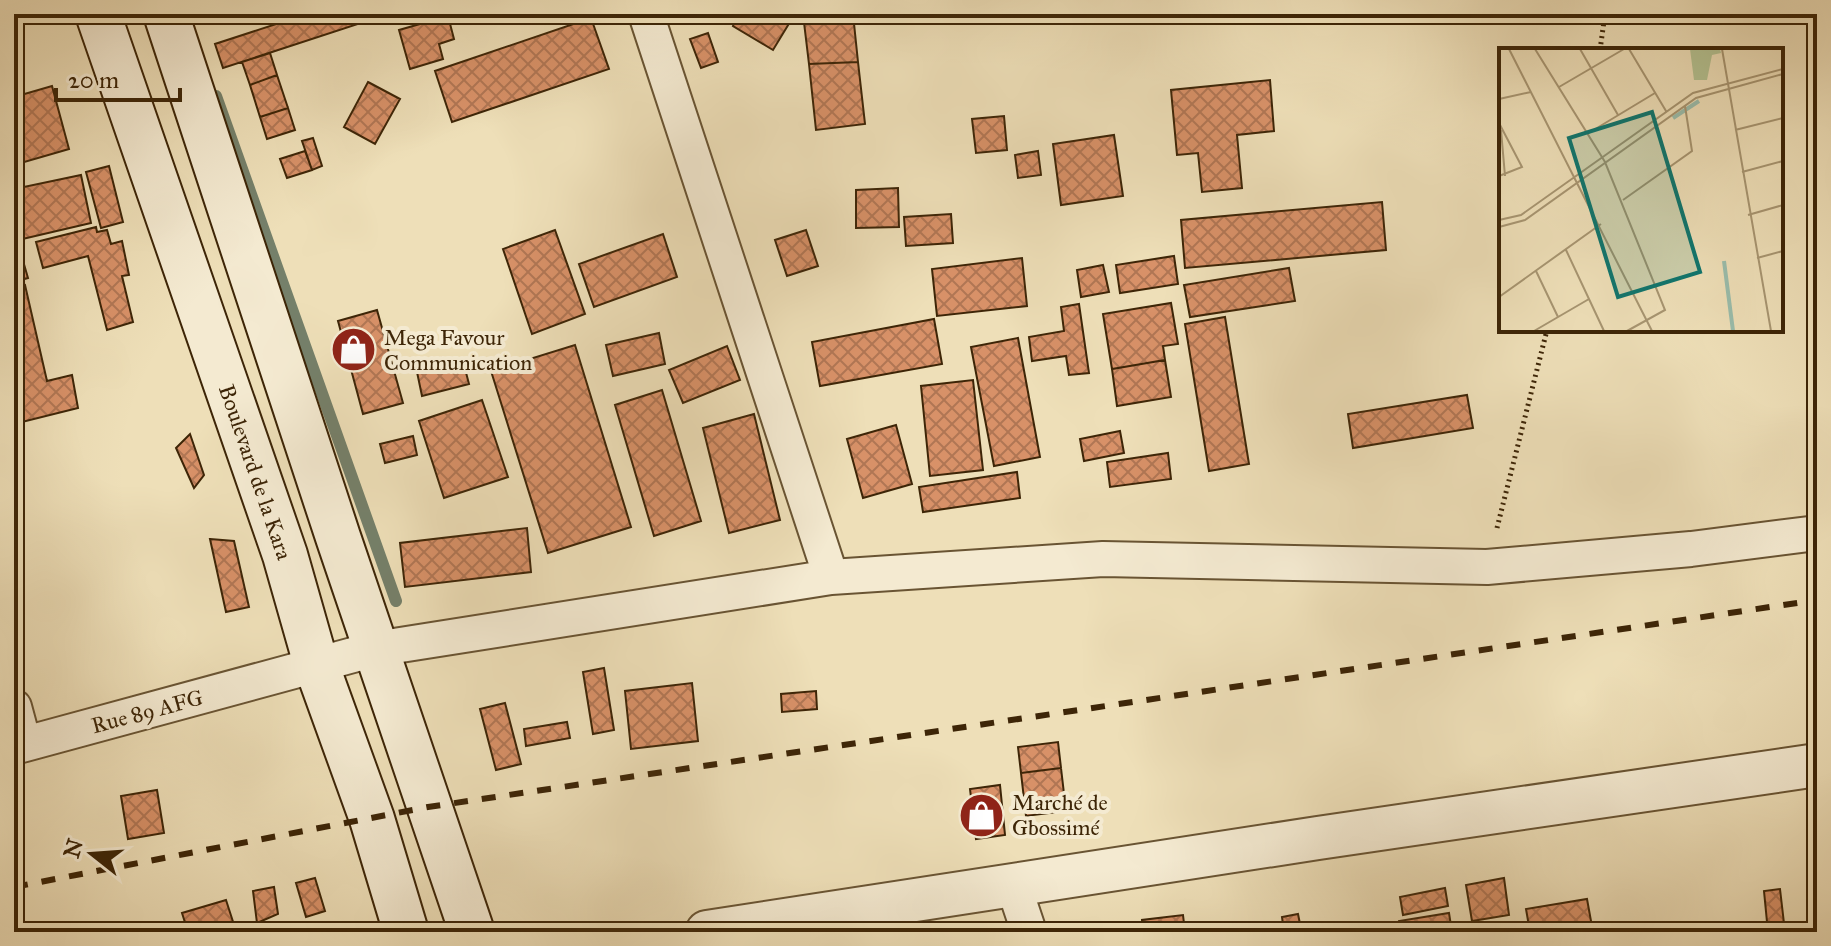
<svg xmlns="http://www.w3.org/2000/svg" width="1831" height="946" viewBox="0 0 1831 946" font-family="'IM FELL Great Primer',serif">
	<defs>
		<pattern id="building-cross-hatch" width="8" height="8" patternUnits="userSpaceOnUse" patternTransform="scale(2)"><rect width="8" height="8" fill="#d89168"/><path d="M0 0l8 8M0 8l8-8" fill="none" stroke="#b07654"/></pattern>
	</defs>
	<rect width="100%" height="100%" fill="#eedfb8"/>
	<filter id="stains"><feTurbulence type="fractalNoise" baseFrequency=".0025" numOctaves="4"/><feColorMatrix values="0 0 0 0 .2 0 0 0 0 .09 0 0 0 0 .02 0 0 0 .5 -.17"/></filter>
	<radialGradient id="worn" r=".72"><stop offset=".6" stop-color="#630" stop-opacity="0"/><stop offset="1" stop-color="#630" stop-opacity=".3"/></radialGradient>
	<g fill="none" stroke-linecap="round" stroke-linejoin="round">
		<path stroke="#75806a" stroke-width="12" d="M216,96l180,505"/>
	</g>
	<path fill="url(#building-cross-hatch)" stroke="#3d2507" stroke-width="2" d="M307,14h47l4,10 -135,44 -8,-24z
		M738,14h51l4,3 -20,33 -40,-24z
		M803,14h50l5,48 -49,2z
		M448,16l6,23 -15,5 4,15 -33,10 -11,-39z
		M591,18l18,51 -157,53 -17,-51z
		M708,33l10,29 -17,6 -11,-29z
		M270,53l7,22 -27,10 -8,-23z
		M858,62l7,62 -49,6 -7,-66z
		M277,75l11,33 -28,9 -10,-32z
		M1270,80l4,51 -37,4 5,53 -40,4 -4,-39 -21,2 -6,-65z
		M368,82l32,17 -25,45 -31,-17z
		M52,86l17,63 -55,16v-68z
		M288,108l7,22 -28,9 -7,-22z
		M1004,116l3,34 -31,3 -4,-34z
		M1114,135l9,61 -62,9 -8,-61z
		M313,138l9,28 -10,4 -10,-29z
		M305,151l7,19 -25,8 -7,-19z
		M1038,151l3,24 -23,3 -3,-23z
		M109,166l14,56 -22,6 -15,-56z
		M81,175l10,48 -77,18v-52z
		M898,188l1,39 -43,1v-38z
		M1382,202l4,48 -201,18 -4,-48z
		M951,214l2,29 -47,3 -2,-29z
		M96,227l1,5 10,-2 4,14 11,-3 7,34 -7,1 11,46 -26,8 -19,-74 -45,12 -7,-26z
		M555,230l30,84 -53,20 -29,-85z
		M806,230l12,36 -31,10 -12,-36z
		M663,234l14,43 -83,30 -15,-43z
		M19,247l9,31 -14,4v-34z
		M1174,256l4,28 -58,9 -4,-28z
		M1022,258l5,48 -90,10 -5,-47z
		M1103,265l6,27 -28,5 -4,-27z
		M1289,268l6,33 -105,16 -6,-32z
		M25,285l22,96 25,-6 6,33 -64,16v-136z
		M1171,303l7,41 -15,2 2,14 -53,9 -9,-55z
		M1079,304l10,69 -20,2 -3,-19 -34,5 -3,-24 35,-6 -3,-24z
		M377,310l26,93 -40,11 -25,-93z
		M1225,317l24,147 -40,7 -24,-147z
		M934,319l8,45 -122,22 -8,-44z
		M659,333l6,31 -52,12 -7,-31z
		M1018,338l22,119 -46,9 -23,-119z
		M575,345l56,182 -83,26 -57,-182z
		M727,346l13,34 -57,23 -14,-33z
		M1165,360l6,37 -54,9 -5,-37z
		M463,361l6,23 -47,12 -5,-24z
		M973,380l10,90 -53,6 -9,-90z
		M662,390l39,131 -47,15 -39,-131z
		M1467,395l6,33 -120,20 -5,-34z
		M482,400l26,77 -64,21 -25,-77z
		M754,414l26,106 -51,13 -26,-105z
		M896,425l16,59 -49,14 -16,-59z
		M1120,431l4,22 -40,8 -4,-22z
		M190,434l14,41 -10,13 -18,-40z
		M413,436l4,19 -32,8 -5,-19z
		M1168,453l3,26 -61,8 -3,-25z
		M1017,472l3,26 -97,14 -4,-25z
		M527,528l4,44 -126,15 -5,-44z
		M210,539l24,2 15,66 -23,5z
		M604,668l10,62 -21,4 -10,-62z
		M692,683l6,58 -67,8 -6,-58z
		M816,691l1,18 -35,3 -1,-18z
		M505,703l16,61 -25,6 -16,-61z
		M567,722l3,16 -44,8 -2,-17z
		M1058,742l3,26 -40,5 -3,-26z
		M1061,768l5,43 -40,5 -5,-43z
		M1000,785l5,50 -29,4 -6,-50z
		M157,790l7,43 -36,6 -7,-43z
		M315,878l10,33 -19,6 -10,-34z
		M1504,878l5,37 -37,6 -6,-36z
		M274,887l4,27 -21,9 -4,-32z
		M1445,888l3,18 -45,9 -3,-18z
		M1780,889l5,43h-17l-4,-41z
		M1587,899l6,33h-63l-4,-23z
		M226,900l10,31 -48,1 -6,-19z
		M1449,913l3,19h-52l-1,-11z
		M1298,914l3,15 -17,3 -2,-15z
		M1183,915l2,17h-42l-1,-12z"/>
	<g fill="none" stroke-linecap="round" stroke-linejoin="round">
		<defs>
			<path id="minor" d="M646,14l185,563
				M14,707l10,37
				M14,747l361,-98 456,-72 272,-18 384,8 204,-18 126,-16
				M1013,884l16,48"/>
			<path id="tertiary" d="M707,932l611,-94 499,-73"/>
			<path id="secondary" d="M98,14l187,541 31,109 56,155 34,113
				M166,14l172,523 134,395"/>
		</defs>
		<use href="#minor" stroke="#695433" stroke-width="38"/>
		<use href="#tertiary" stroke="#695433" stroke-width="46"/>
		<use href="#secondary" stroke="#3d2507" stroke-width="48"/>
		<path stroke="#3d2507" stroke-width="5" stroke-dasharray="2 4" stroke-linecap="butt" d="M1600,50l5,-36
			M1497,528l50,-198"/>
		<use href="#minor" stroke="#f4ead1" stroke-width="34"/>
		<use href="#tertiary" stroke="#f4ead1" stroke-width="42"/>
		<use href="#secondary" stroke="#f4ead1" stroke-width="44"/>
		<path stroke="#3d2507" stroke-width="6" stroke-dasharray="14 14" stroke-linecap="butt" d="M14,887l414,-80 1389,-207"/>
	</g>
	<defs>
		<symbol id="shop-disc" viewBox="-11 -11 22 22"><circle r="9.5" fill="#8f2418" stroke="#f4ead1"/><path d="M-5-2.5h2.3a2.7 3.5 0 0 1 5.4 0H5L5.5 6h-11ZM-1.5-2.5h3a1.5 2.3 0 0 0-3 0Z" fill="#fff"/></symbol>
	</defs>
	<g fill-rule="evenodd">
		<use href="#shop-disc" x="328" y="324" width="51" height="51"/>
		<use href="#shop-disc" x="956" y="790" width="51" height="51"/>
	</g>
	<g text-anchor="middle" stroke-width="8" stroke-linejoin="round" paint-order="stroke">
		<g font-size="22" fill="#3d2507" stroke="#f4ead1" text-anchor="start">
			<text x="384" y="345">Mega Favour<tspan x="384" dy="25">Communication</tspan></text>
			<text x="1012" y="810">Marché de<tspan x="1012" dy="25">Gbossimé</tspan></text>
		</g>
		<g font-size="22" fill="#3d2507" stroke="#f4ead1">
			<text transform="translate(256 472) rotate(71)" y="8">Boulevard de la Kara</text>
			<text transform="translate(147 711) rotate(-15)" y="8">Rue 89 AFG</text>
		</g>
	</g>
	<g transform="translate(1499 48)">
		<rect width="284" height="284" fill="#eedfb8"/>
		<path d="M191,1h30l1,4 -9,2 -5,25h-13z" fill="#b4c292"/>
		<path fill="none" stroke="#9abdac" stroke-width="4" d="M174,70l26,-17M225,213l9,70"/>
		<path fill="none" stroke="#a79571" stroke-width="2" d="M10,1l143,282M36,1l70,113 60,148 -38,21M81,1l38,66M130,1l37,62M223,1l49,282M60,39l65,-38M0,51l32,-7M0,75l23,44 -23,9M2,82l4,46M236,82l48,-12M88,86l68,-41M243,124l41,-11M124,152l69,-49 -7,-45M249,167l35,-10M0,172l22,-5 172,-122 90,-24M0,179l26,-7 171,-122 87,-24M67,202l38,81M258,210l26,-7M37,223l22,46M0,249l102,-73M35,283l55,-32"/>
		<path fill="#0f766e" fill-opacity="0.15" stroke="#0f766e" stroke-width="4" d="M153,64l48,160 -82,25 -49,-159z"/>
		<rect width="284" height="284" fill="none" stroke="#3d2507" stroke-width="4"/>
	</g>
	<rect width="1831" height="946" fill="none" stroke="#eedfb8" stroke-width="48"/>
	<rect x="16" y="16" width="1799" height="914" fill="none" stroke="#3d2507" stroke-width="4"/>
	<rect x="24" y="24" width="1783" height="898" fill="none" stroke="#3d2507" stroke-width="2"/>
	<g transform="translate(92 854) rotate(287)" stroke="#f4ead1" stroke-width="6" paint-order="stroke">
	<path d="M0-6L14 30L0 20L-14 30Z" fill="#3d2507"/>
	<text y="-12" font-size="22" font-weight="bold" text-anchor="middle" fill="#3d2507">N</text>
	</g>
	<path d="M56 88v12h124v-12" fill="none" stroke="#3d2507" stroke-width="4"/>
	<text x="68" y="88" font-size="24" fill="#3d2507" stroke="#f4ead1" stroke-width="6" paint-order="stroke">20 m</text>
	<rect width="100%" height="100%" filter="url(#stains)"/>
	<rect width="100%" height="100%" fill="url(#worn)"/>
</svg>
